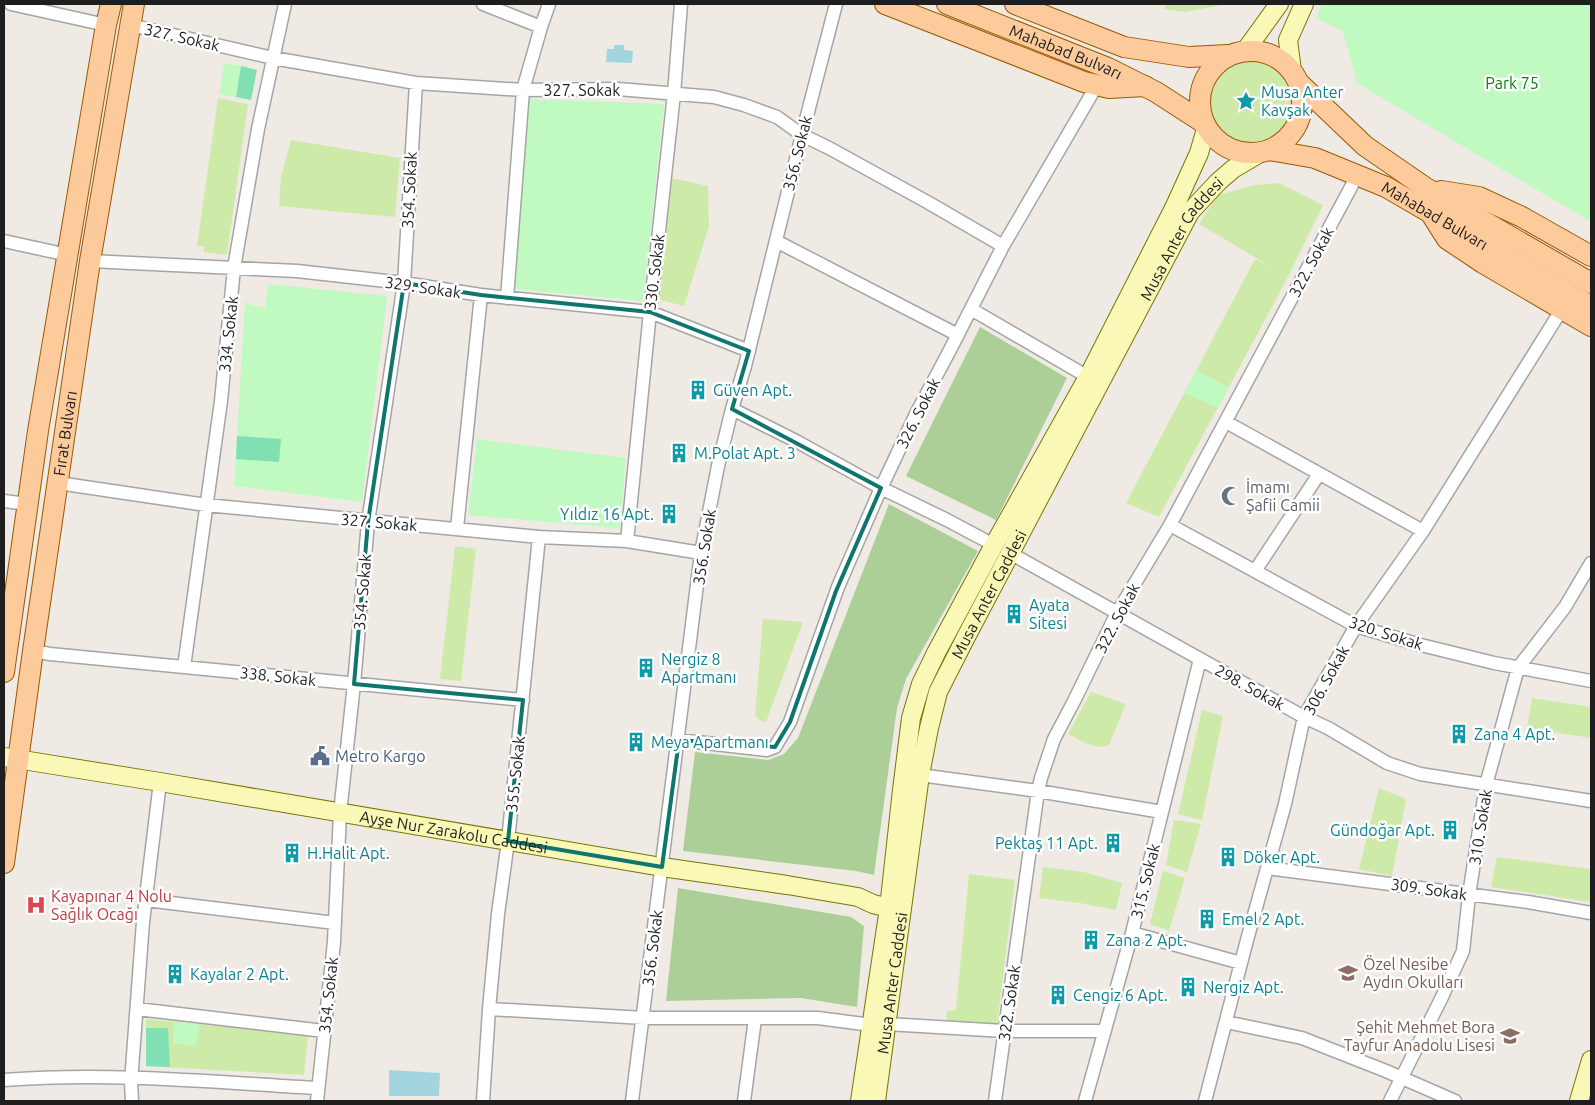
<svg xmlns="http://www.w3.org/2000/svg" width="1595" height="1105" viewBox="0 0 1595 1105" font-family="Ubuntu,sans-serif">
	<rect width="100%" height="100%" fill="#efeae4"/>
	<path fill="#ceeaa8" d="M1166,4h57l-6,2 -32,6 -21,-3z
		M1207 102a42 42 0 1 1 84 0a42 42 0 1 1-84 0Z
		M218,98l30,6 -21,151 -23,-3v-6h-7z
		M291,140l109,18 -5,59 -116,-11 2,-29z
		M671,178l37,8 1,40 -25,80 -27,-7z
		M1279,183l44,22 -35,72 -129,240 -33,-14 129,-244 18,9 -74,-44 19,-29 37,-10z
		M455,546l21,3 -15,132 -21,-2z
		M763,619l40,3 -37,100 -6,-1 -5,-6z
		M1091,692l35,12 -17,41c-14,6 -28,-5 -41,-11z
		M1532,698l59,9v31l-64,-10z
		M1202,710l21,6 -21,104 -24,-6z
		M1379,788l27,11 -14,77 -33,-7z
		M1174,820l27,4 -14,48 -21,-7z
		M1497,857l94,12v33l-100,-15z
		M1043,867l41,5 38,11 -6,27 -36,-7 -41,-5z
		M1163,871l22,7 -16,53 -19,-7z
		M969,874l46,6 -18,145 -51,-3 1,-11 9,-1z
		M146,1019l162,16 -4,40 -158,-9z"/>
	<path fill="#accf98" d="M980,327l87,51 -71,142 -90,-44z
		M889,504l89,47 -72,128 -9,29 -23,167 -18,-4 -173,-20 12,-99 73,8 16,-6 14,-16z
		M678,888l173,29 13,9 -7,81 -56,-9 -135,3z"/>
	<path fill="#c0fac0" d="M1322,4h269v218l-234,-139 -14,-52 -27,-13z
		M224,63l17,3 -5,31 -17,-3z
		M529,99l135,5 -21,197 -130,-12z
		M268,284l119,12 -25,206 -128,-16 11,-183 20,5z
		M1196,370l33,17 -11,21 -34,-15z
		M477,439l149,19 -6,70 -152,-13z
		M174,1022l26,2 -4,22 -23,-3z"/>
	<path fill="#80e0b3" d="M241,66l16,4 -6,30 -15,-3z
		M237,436l44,3 -2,23 -43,-3z
		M146,1028h22l2,39 -24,-1z"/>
	<path fill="#a3d5de" d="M614,45h10v5l9,1 -1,12 -26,-1 1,-13h7z
		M389,1070l51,3 -1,23h-50z"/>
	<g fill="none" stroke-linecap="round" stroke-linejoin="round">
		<defs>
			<path id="street" d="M11,4l95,21
				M483,4l58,23
				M130,25l143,33 143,25 107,7 95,-1 96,8 30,8 33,12 25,18 27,13 100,55 74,43
				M4,241l64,14
				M776,241l182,94
				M90,261l207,10 107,12 77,12 169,17 99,39
				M507,298l16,-208 18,-63 8,-23
				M971,309l117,68
				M732,409l64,32 85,47 66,32 47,25
				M1226,422l197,109
				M58,483l148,22 333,32 88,4 74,12
				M4,501l23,3
				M1170,525l186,101 61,18 77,19 97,18
				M457,528l24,-233
				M627,541l23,-229 24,-218 7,-90
				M1010,553l294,164 24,11 59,35 33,11 171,27
				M1255,571l64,-97
				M33,651l17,3 473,46
				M184,667l37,-266 13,-133 24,-139 27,-125
				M679,740l88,10 8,-3 15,-25 48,-135 43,-99 35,-74 35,-66 52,-102 94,-161
				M920,775l118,16 124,21
				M1267,868l261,34 63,11
				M146,900l189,23
				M1132,933l109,30
				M137,1009l187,22
				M489,1009l155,9h174l53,7
				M1226,1022l76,16 84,33 69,30
				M887,1024l117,7h101
				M4,1080c105,-8 209,2 314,8
				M132,1101l-1,-19 12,-160 17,-140
				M317,1101l17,-159 6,-129 14,-129 14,-162 36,-239 12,-200
				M483,1101l6,-92 9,-95 10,-73 31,-304
				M632,1101l69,-548 17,-87 14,-57 13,-43 57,-231 34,-131
				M744,1101l11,-82
				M995,1101l43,-310 3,-13 13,-39 20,-38 43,-88 53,-88 188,-351
				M1085,1101l47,-168 68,-274
				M1205,1101l42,-161 38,-136 19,-87 52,-91 67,-95 139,-222
				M1390,1101l52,-104 21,-46 6,-56 17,-110 32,-117 47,-61 26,-44"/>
			<g id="secondary">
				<path d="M1245,51l34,-47"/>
				<path d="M1292,71l-4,-31 16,-36"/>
				<path id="s1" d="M4,757l156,25 502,85 125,18 71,12 15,7 16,4 11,1"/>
				<path d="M860,1101l29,-193 13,-118 9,-72 10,-34 15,-31 58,-108 94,-168 87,-171 24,-53 7,-24"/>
				<path id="s2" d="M876,1101l44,-326 9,-47 9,-36 28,-55 224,-425 28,-30 15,-13 27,-16"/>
				<path d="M1579,1101l12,-41"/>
			</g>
			<g id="primary">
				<path d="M885,4l199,78 25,6 36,-2"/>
				<path id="s3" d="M947,4l161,64 48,24 48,31"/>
				<path d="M1015,4l109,43 65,10 39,-2"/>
				<circle cx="1251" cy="102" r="51"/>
				<path d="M1299,83l66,63 61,42 165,95"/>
				<path id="s4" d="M1269,150l46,8 71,29 205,119"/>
				<path d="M1441,191l38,6 43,20 69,39"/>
				<path d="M1433,217l14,22 36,24 108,63"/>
				<path d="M4,672l34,-241 68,-406 5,-21"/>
				<path id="s5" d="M4,863l29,-212 57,-390 44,-257"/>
			</g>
		</defs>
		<use href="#street" stroke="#a5a5a5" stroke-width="15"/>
		<use href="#secondary" stroke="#747703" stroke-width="20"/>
		<use href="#primary" stroke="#985900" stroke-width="22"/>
		<use href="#street" stroke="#fff" stroke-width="12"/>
		<use href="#secondary" stroke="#faf8b6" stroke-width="18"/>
		<use href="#primary" stroke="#fdcb9b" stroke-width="20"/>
	</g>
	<path fill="none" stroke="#0f766e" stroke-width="4" stroke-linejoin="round" d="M404,283l77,12 169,17 99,39 -17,58 149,79 -45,103 -46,131 -15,25 -96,-7 -17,127 -154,-26 15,-141 -169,-16 14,-162z"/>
	<defs>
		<symbol id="sight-bare" viewBox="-9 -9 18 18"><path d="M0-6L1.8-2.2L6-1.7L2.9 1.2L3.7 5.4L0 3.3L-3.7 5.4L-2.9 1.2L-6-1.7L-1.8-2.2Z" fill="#0f9aa8" stroke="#fff" stroke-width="2.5" paint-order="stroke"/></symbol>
		<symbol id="building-bare" viewBox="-9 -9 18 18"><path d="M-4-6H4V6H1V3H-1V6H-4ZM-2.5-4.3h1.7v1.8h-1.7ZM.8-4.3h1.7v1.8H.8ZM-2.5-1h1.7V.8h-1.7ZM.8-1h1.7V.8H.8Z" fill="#0f9aa8" stroke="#fff" stroke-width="2.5" paint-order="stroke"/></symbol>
		<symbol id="mosque-bare" viewBox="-9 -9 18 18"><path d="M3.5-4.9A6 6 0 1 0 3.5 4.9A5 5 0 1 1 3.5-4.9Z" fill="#6b7280" stroke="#fff" stroke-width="2.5" paint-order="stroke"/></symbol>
		<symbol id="civic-bare" viewBox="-9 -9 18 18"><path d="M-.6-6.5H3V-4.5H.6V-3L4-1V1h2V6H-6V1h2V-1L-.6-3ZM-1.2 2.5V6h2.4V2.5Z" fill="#5c6f8a" stroke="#fff" stroke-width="2.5" paint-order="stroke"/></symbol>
		<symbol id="hospital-bare" viewBox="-9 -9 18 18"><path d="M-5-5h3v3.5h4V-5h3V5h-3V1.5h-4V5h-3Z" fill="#e0444e" stroke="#fff" stroke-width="2.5" paint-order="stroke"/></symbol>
		<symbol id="school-bare" viewBox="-9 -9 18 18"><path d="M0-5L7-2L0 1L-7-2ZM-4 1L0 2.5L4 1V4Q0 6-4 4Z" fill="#8d6e63" stroke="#fff" stroke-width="2.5" paint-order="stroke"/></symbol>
	</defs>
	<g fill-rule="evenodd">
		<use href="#sight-bare" x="1232" y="87" width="28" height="28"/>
		<use href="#building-bare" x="684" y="376" width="28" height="28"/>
		<use href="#building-bare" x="665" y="439" width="28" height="28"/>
		<use href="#mosque-bare" x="1217" y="482" width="28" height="28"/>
		<use href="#building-bare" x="655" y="500" width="28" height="28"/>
		<use href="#building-bare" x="1000" y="600" width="28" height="28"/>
		<use href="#building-bare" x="632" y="654" width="28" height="28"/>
		<use href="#building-bare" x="1445" y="720" width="28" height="28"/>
		<use href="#building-bare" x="622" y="728" width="28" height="28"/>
		<use href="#civic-bare" x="306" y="742" width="28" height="28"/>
		<use href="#building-bare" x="1436" y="816" width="28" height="28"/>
		<use href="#building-bare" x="1099" y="829" width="28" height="28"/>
		<use href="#building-bare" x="278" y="839" width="28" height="28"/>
		<use href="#building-bare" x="1214" y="843" width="28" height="28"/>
		<use href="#hospital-bare" x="22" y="891" width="28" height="28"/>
		<use href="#building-bare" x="1193" y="905" width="28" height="28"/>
		<use href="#building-bare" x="1077" y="926" width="28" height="28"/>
		<use href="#school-bare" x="1334" y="959" width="28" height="28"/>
		<use href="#building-bare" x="161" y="960" width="28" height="28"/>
		<use href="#building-bare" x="1174" y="973" width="28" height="28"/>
		<use href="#building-bare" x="1044" y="981" width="28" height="28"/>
		<use href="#school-bare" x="1496" y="1022" width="28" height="28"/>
	</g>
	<g text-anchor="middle" stroke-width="5" stroke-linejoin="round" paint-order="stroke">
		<g font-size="16" fill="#1e1e1e" stroke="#fff">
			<text transform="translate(182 37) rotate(13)" y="6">327. Sokak</text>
			<text dy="6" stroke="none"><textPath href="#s3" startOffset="128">Mahabad Bulvarı</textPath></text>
			<text x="582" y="96">327. Sokak</text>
			<text transform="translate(797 153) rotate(-76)" y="6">356. Sokak</text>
			<text transform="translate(409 190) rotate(-87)" y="6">354. Sokak</text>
			<text dy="6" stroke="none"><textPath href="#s4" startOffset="180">Mahabad Bulvarı</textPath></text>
			<text dy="6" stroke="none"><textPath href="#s2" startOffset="929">Musa Anter Caddesi</textPath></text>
			<text transform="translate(1311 262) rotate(-62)" y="6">322. Sokak</text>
			<text transform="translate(654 272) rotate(-83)" y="6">330. Sokak</text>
			<text transform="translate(423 287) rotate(8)" y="6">329. Sokak</text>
			<text transform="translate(228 334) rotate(-84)" y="6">334. Sokak</text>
			<text transform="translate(918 413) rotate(-63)" y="6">326. Sokak</text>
			<text dy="6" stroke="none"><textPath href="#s5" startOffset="434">Fırat Bulvarı</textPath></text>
			<text transform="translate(379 522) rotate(5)" y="6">327. Sokak</text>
			<text transform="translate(704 547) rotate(-81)" y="6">356. Sokak</text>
			<text transform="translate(362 592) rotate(-85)" y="6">354. Sokak</text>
			<text dy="6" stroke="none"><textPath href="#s2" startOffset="524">Musa Anter Caddesi</textPath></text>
			<text transform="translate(1117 618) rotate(-62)" y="6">322. Sokak</text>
			<text transform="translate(1386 633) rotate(18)" y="6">320. Sokak</text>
			<text transform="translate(278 676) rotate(6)" y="6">338. Sokak</text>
			<text transform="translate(1326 680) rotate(-61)" y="6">306. Sokak</text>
			<text transform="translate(1250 687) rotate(29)" y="6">298. Sokak</text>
			<text transform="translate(515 774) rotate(-84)" y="6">355. Sokak</text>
			<text transform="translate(1480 827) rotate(-81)" y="6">310. Sokak</text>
			<text dy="6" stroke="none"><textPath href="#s1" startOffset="456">Ayşe Nur Zarakolu Caddesi</textPath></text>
			<text transform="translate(1145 881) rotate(-76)" y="6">315. Sokak</text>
			<text transform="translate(1429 889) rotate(8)" y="6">309. Sokak</text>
			<text transform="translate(652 948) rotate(-83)" y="6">356. Sokak</text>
			<text dy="6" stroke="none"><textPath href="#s2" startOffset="119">Musa Anter Caddesi</textPath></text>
			<text transform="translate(328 995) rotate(-84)" y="6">354. Sokak</text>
			<text transform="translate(1009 1003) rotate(-82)" y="6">322. Sokak</text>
		</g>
		<g font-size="16" fill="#097e0a" stroke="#fff">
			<text x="1512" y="89">Park 75</text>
		</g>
		<g font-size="16" fill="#0d838f" stroke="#fff" text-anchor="start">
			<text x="1261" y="98">Musa Anter<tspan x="1261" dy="18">Kavşak</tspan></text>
			<text x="713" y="396">Güven Apt.</text>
			<text x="694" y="459">M.Polat Apt. 3</text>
			<text x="654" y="520" text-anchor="end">Yıldız 16 Apt.</text>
			<text x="1029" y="611">Ayata<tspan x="1029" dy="18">Sitesi</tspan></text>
			<text x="661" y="665">Nergiz 8<tspan x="661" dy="18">Apartmanı</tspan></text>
			<text x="1474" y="740">Zana 4 Apt.</text>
			<text x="651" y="748">Meya Apartmanı</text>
			<text x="1435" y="836" text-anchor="end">Gündoğar Apt.</text>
			<text x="1098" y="849" text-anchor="end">Pektaş 11 Apt.</text>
			<text x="307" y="859">H.Halit Apt.</text>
			<text x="1243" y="863">Döker Apt.</text>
			<text x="1222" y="925">Emel 2 Apt.</text>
			<text x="1106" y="946">Zana 2 Apt.</text>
			<text x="190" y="980">Kayalar 2 Apt.</text>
			<text x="1203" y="993">Nergiz Apt.</text>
			<text x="1073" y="1001">Cengiz 6 Apt.</text>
		</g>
		<g font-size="16" fill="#5b616d" stroke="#fff" text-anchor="start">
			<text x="1246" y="493">İmamı<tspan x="1246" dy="18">Şafii Camii</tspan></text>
		</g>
		<g font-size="16" fill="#4e5e75" stroke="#fff" text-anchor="start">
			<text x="335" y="762">Metro Kargo</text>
		</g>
		<g font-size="16" fill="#be3a42" stroke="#fff" text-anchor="start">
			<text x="51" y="902">Kayapınar 4 Nolu<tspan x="51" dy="18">Sağlık Ocağı</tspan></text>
		</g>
		<g font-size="16" fill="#785e54" stroke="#fff" text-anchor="start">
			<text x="1363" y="970">Özel Nesibe<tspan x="1363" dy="18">Aydın Okulları</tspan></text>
			<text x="1495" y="1033" text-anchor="end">Şehit Mehmet Bora<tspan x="1495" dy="18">Tayfur Anadolu Lisesi</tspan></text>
		</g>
	</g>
	<rect width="1595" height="1105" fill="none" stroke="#1e1e1e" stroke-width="10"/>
</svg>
